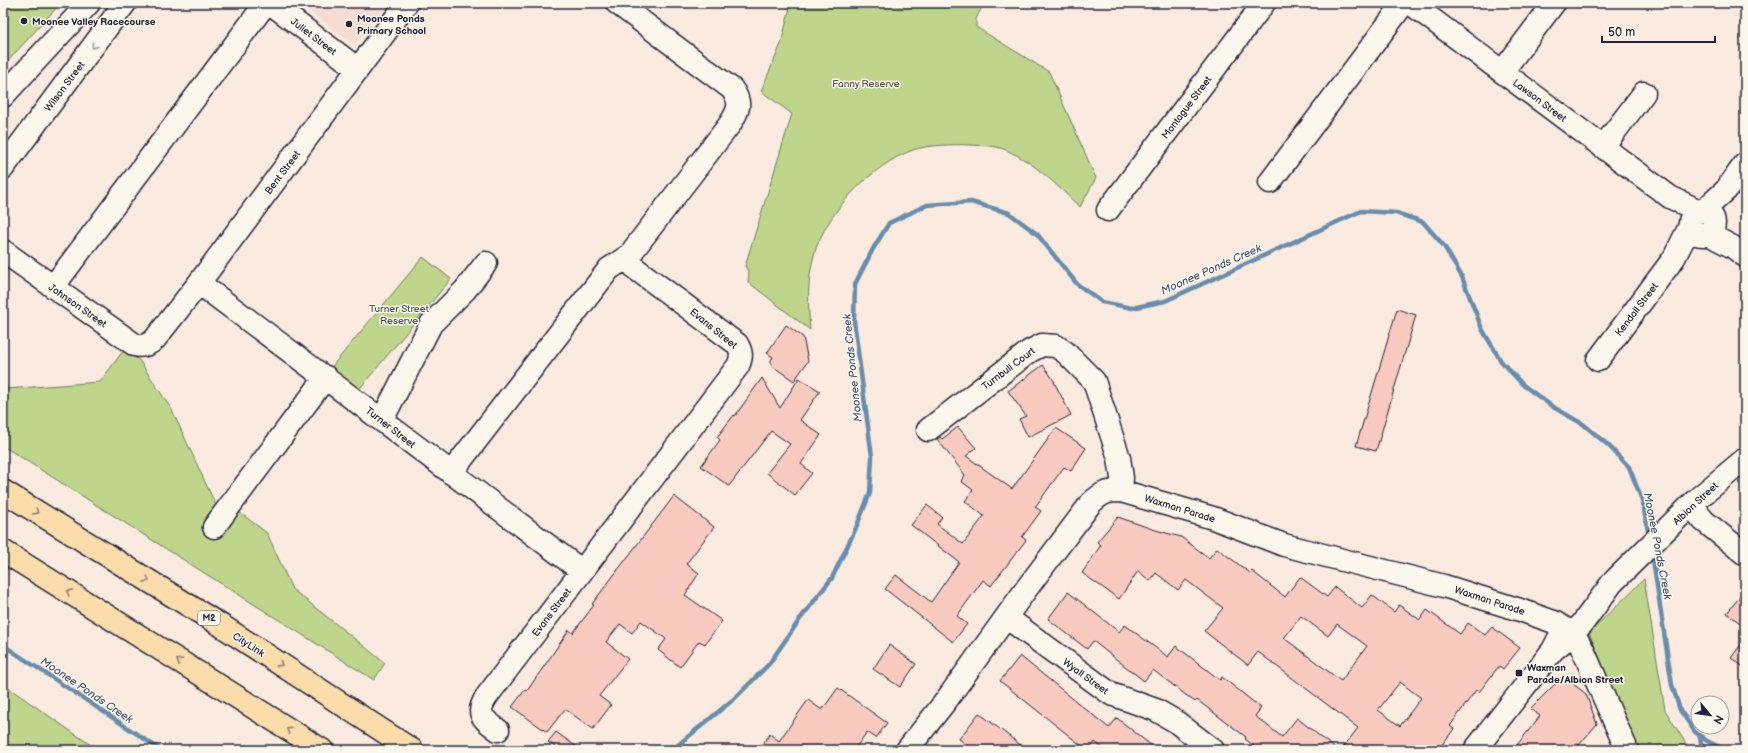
<svg xmlns="http://www.w3.org/2000/svg" width="1748" height="753" viewBox="0 0 1748 753" font-family="'Balsamiq Sans',sans-serif">
	<rect width="100%" height="100%" fill="#faeadf"/>
	<filter id="ink" filterUnits="userSpaceOnUse"><feTurbulence type="fractalNoise" baseFrequency=".025" numOctaves="2"/><feDisplacementMap in="SourceGraphic" scale="8" xChannelSelector="R" yChannelSelector="G"/><feConvolveMatrix kernelMatrix="1 2 1 2 8 2 1 2 1" color-interpolation-filters="sRGB"/></filter>
	<g filter="url(#ink)">
		<path fill="#f6dcd3" d="M299,3h87l-31,42z"/>
		<path fill="#bed58b" stroke="#707c63" d="M3,3h58l-58,63z
			M791,3h193l-8,16v8l73,45 47,106 -16,29c-23,-21 -44,-44 -74,-57 -11,-5 -24,-4 -36,-5 -15,-1 -43,0 -57,5 -40,14 -88,63 -99,105 -7,27 -6,47 -4,75l-62,-48 1,-9 -4,-7 47,-152 -31,-23 20,-47z
			M423,257l28,22 -95,114 -28,-22z
			M123,351l16,9 33,50 45,98 6,-8 44,33 25,56 93,74 -11,17 -371,-234v-56l3,-1 94,-7z
			M1644,579l21,131 25,40h-51l-50,-117z
			M3,684l95,66h-95z"/>
		<g fill="none" stroke-linecap="round" stroke-linejoin="round">
			<path stroke="#688dac" stroke-width="4.5" d="M1652,553l20,132 8,25 15,22 12,9 19,9
				M3,645l158,105
				M1700,736l1,8 4,6
				M672,750l63,-52 34,-34 31,-45 32,-41 24,-50 14,-35 2,-36 -18,-136 1,-37 18,-35 16,-26 38,-18 44,-3 38,11 28,21 40,50 25,18 30,6 33,-7 196,-90 35,2 27,9 21,24 18,31 20,52 19,32 22,24 30,22 30,17 25,21 21,22 13,33 7,36"/>
		</g>
		<path fill="#f9cac0" stroke="#22223b" fill-rule="evenodd" d="M1397,309l19,6 -40,136 -20,-5z
			M786,325l17,12 5,24 -14,20 -23,-16v-5l2,-3 -6,-4z
			M1043,365l12,17h-1l17,33 -43,22 -9,-18 7,-3 -18,-25z
			M762,378l18,30 19,-30 21,13 -20,29 21,15 -20,29 11,9 -17,22 -28,-22 23,-29 -19,-13 -42,55 -28,-20 19,-26 -3,-3 17,-22 1,1z
			M958,427l18,21 -10,8 46,33 44,-61 30,20 -15,23 -7,-4 -29,40 6,4 -19,26 4,3 -35,46 -8,-6 -26,36 10,8 -14,18 -68,-53 11,-14 35,27 28,-40 -48,-37 16,-20 15,12 -5,7 26,20 21,-28 -19,-15 8,-11 -12,-9 4,-6 -28,-36 3,-2 2,2z
			M674,496l40,31 -28,37 13,9 -14,22 37,26 -17,23 -6,-3 -19,26 -22,-17 8,-11 -25,-18 -9,12 -12,-9 -14,18 22,17 -29,37 12,9 -18,24 -28,-20 -18,23 -35,-25 13,-17 2,1 42,-61 4,3 21,-28 -2,-1z
			M1118,517l34,12 29,8 28,21 8,-10 33,25 2,-2 33,26 15,-20 27,20 8,-10 27,21 10,-13 22,17 5,-7 21,15 7,-10 33,24 8,-11 17,12 7,-8 28,21 -17,21 -4,-3 -20,26 -3,-2 -26,36 4,3 -16,21h-97l17,-22 -100,-76 -10,13 -44,-34 19,-23 -37,-28 -8,10 -22,-17 -6,8 -12,-10 -19,28 -37,-26 19,-28 -4,-3zM1301,616l27,20 9,-12 30,22 -26,35 -57,-43zM1400,682l21,16 -21,28 -22,-16z
			M1745,590v37l-18,-14z
			M1068,592l51,40 6,-7 43,32 8,-11 44,34 2,-3 39,31 -6,8 27,21 15,-19 40,32h-78l-14,-11 1,-2 -49,-37 -2,2 -42,-32 -9,11 -51,-40 -6,8 -39,-30z
			M1745,639v29l-14,-10z
			M889,645l27,19 -16,23 -27,-18z
			M1020,656l89,72 8,-10 40,32h-52l-10,-8 -6,8h-2l-87,-69z
			M1563,676l23,18 11,30 -18,21 -3,-2 -6,7h-57l27,-34 -10,-7z
			M838,688l49,35 -11,15 -9,-6 -13,18h-96l12,-16 9,7 29,-41 14,10z
			M979,713l26,20 22,17h-54l-14,-11z
			M556,732l25,18h-21l-12,-8z"/>
		<g fill="none" stroke-linecap="round" stroke-linejoin="round">
			<defs>
				<path id="minor" d="M270,3l88,66
					M1410,3l260,194 29,14
					M1502,72l52,-69
					M3,96l86,-93
					M1603,147l41,-54
					M3,168l122,-165
					M1270,182l134,-179
					M1108,210l156,-207
					M1703,211l23,-21 19,-26
					M1690 223a12 12 0 1 1 24 0a12 12 0 1 1-24 0Z
					M1706,233l27,14 12,9
					M3,251l132,94c8,2 14,0 20,-6l44,-56 208,-280
					M199,283l383,288
					M53,287l213,-284
					M1598,360l76,-102 16,-32
					M382,420l49,-96 34,-34 21,-27
					M928,430l102,-79 12,-6 14,1 9,6 29,29 25,77 3,20 -1,13
					M451,473l158,-204 21,-14
					M1695,501l3,13 6,7 41,33
					M214,527l112,-150
					M1006,617l105,77 45,16 19,11 38,29
					M1553,650l17,-14 12,-12 30,-41 83,-82 50,-42
					M498,730c-16,-12 -23,-16 -11,-34l251,-330c4,-9 4,-14 -1,-22l-101,-75c-7,-7 -7,-12 -2,-20l96,-125c9,-14 12,-21 2,-35l-115,-86
					M907,750l38,-48 82,-114 64,-85c11,-10 15,-12 30,-12l92,27 71,27 160,41 76,24 34,12 10,6 14,13 5,9 44,100
					M1475,750l78,-100 6,-12"/>
				<path id="highway" d="M3,491l219,135 190,124
					M3,551l319,199"/>
			</defs>
			<use href="#minor" stroke="#22223b" stroke-width="25"/>
			<use href="#highway" stroke="#22223b" stroke-width="25"/>
			<use href="#minor" stroke="#fbf7ec" stroke-width="22"/>
			<use href="#highway" stroke="#faddab" stroke-width="22"/>
		</g>
		<defs><path id="oneway-chevron" d="M-2-3.5L2.5 0L-2 3.5" fill="none" stroke-width="1.6" stroke-linecap="round" stroke-linejoin="round"/></defs>
		<use stroke="#99979c" href="#oneway-chevron" transform="translate(94 46) rotate(127)"/>
		<g stroke="#8e8073">
			<use href="#oneway-chevron" transform="translate(36 512) rotate(32)"/>
			<use href="#oneway-chevron" transform="translate(147 580) rotate(32)"/>
			<use href="#oneway-chevron" transform="translate(69 592) rotate(-148)"/>
			<use href="#oneway-chevron" transform="translate(179 661) rotate(-148)"/>
			<use href="#oneway-chevron" transform="translate(280 664) rotate(33)"/>
			<use href="#oneway-chevron" transform="translate(289 730) rotate(-148)"/>
		</g>
	</g>
	<g fill="#22223b" stroke="#fbf7ec" stroke-width="1.5">
		<circle cx="24" cy="21" r="4"/>
		<circle cx="349" cy="24" r="4"/>
		<rect x="1515" y="669" width="8" height="8" rx="2"/>
	</g>
	<g text-anchor="middle" stroke-width="3" stroke-linejoin="round" paint-order="stroke">
		<rect fill="#fbf7ec" stroke="#636270" stroke-width="1" x="198" y="611" width="22" height="14" rx="3"/>
		<g font-size="9" font-weight="bold" fill="#22223b">
			<text x="209" y="621">M2</text>
		</g>
		<g font-size="10" font-weight="bold" fill="#22223b" stroke="#fbf7ec" text-anchor="start">
			<text x="357" y="22">Moonee Ponds<tspan x="357" dy="12">Primary School</tspan></text>
			<text x="32" y="25">Moonee Valley Racecourse</text>
			<text x="1527" y="671">Waxman<tspan x="1527" dy="12">Parade/Albion Street</tspan></text>
		</g>
		<g font-size="10" fill="#22223b" stroke="#fbf7ec">
			<text transform="translate(314 36) rotate(37)" y="4">Juliet Street</text>
			<text transform="translate(64 86) rotate(-53)" y="4">Wilson Street</text>
			<text transform="translate(1540 100) rotate(37)" y="4">Lawson Street</text>
			<text transform="translate(1186 107) rotate(-53)" y="4">Montague Street</text>
			<text transform="translate(282 172) rotate(-53)" y="4">Bent Street</text>
			<text transform="translate(78 305) rotate(35)" y="4">Johnson Street</text>
			<text transform="translate(1636 309) rotate(-53)" y="4">Kendall Street</text>
			<text transform="translate(714 328) rotate(39)" y="4">Evans Street</text>
			<text transform="translate(1008 368) rotate(-37)" y="4">Turnbull Court</text>
			<text transform="translate(391 427) rotate(38)" y="4">Turner Street</text>
			<text transform="translate(1695 503) rotate(-43)" y="4">Albion Street</text>
			<text transform="translate(1180 508) rotate(17)" y="4">Waxman Parade</text>
			<text transform="translate(1490 600) rotate(18)" y="4">Waxman Parade</text>
			<text transform="translate(551 612) rotate(-53)" y="4">Evans Street</text>
			<text transform="translate(249 644) rotate(33)" y="4">CityLink</text>
			<text transform="translate(1086 676) rotate(36)" y="4">Wyall Street</text>
		</g>
		<g font-size="10" fill="#515853" stroke="#fbf7ec">
			<text x="866" y="87">Fanny Reserve</text>
			<text x="399" y="312">Turner Street<tspan x="399" dy="12">Reserve</tspan></text>
		</g>
		<g font-size="11" font-style="italic" fill="#455774" stroke="#fbf7ec">
			<text transform="translate(1211 269) rotate(-24)" y="4">Moonee Ponds Creek</text>
			<text transform="translate(852 368) rotate(-96)" y="4">Moonee Ponds Creek</text>
			<text transform="translate(1658 546) rotate(79)" y="4">Moonee Ponds Creek</text>
			<text transform="translate(87 690) rotate(34)" y="4">Moonee Ponds Creek</text>
		</g>
	</g>
	<rect width="1748" height="753" fill="none" stroke="#fbf7ec" stroke-width="16"/>
	<rect x="8" y="8" width="1732" height="737" fill="none" stroke="#22223b" stroke-width="1.5" filter="url(#ink)"/>
	<g transform="translate(1710 715) rotate(119)"><circle r="19" fill="#fbf7ec" stroke="#a4a2a5"/>
	<path d="M0-3L7 15L0 10L-7 15Z" fill="#22223b"/>
	<text y="-6" font-size="11" font-weight="bold" text-anchor="middle" fill="#22223b">N</text>
	</g>
	<path d="M1602 36v6h113v-6" fill="none" stroke="#22223b" stroke-width="2"/>
	<text x="1608" y="36" font-size="12" fill="#22223b" stroke="#fbf7ec" stroke-width="3" paint-order="stroke">50 m</text>
</svg>
